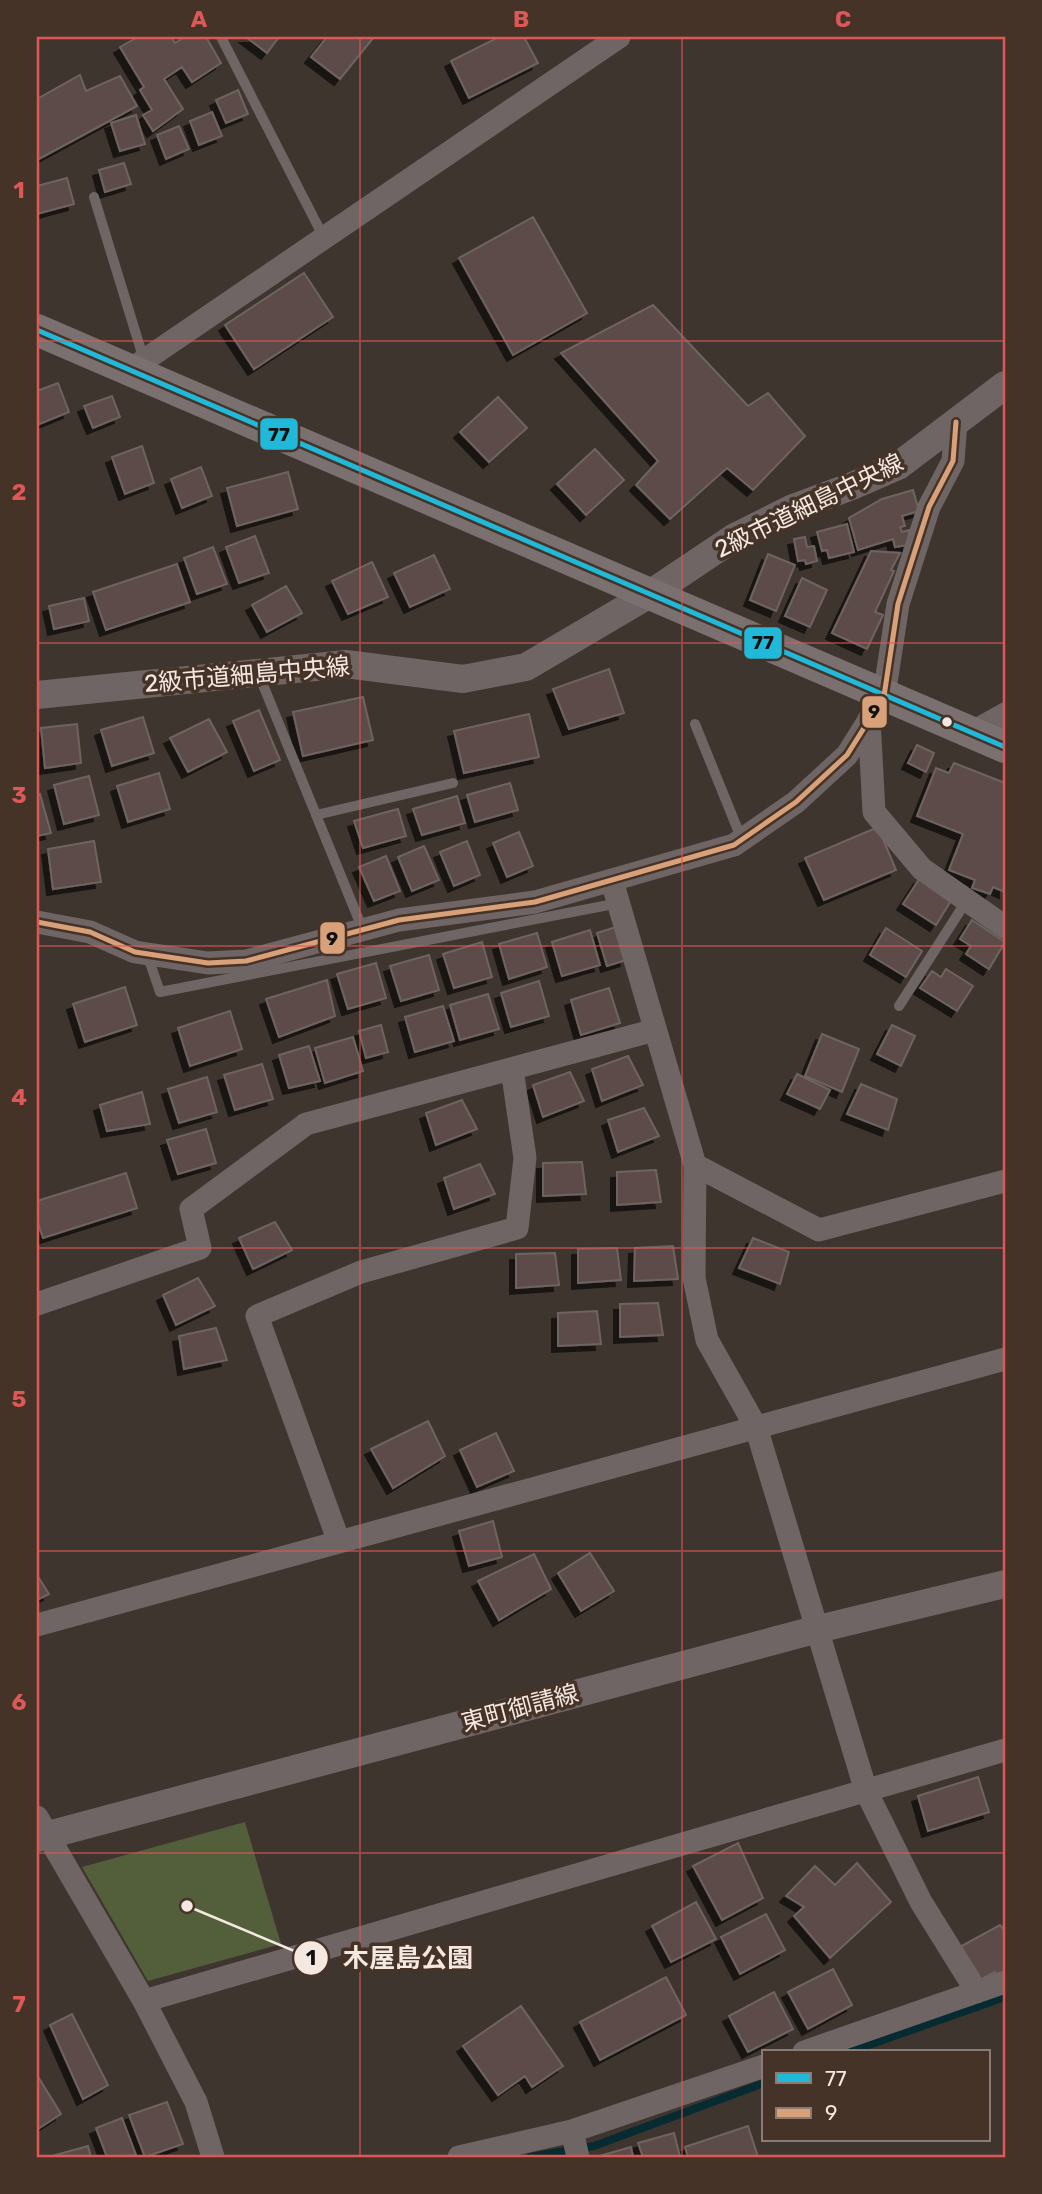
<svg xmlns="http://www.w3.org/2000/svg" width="1042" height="2194" viewBox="0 0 1042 2194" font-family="Rubik,'Noto Sans JP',sans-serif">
	<defs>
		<filter id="shadow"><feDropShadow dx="-6" dy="6" stdDeviation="0" flood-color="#0009"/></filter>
	</defs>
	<rect width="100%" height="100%" fill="#3f352f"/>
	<path fill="#535e3a" d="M245,1822l36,122 -133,37 -66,-114z"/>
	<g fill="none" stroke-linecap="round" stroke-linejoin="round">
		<path stroke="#062c31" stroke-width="8" d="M849,2052l156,-55
			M530,2157l64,-11 170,-63"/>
	</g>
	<path fill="#5b4c48" stroke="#6e6461" stroke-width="2" filter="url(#shadow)" d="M138,37h33l4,6 8,-5 -1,-1h24l15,26 -29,19 -10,-15 -18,12 19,30 -30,22 -10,-16 9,-5 -12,-20 4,-3 -24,-40z
		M246,37h33l-12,16z
		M327,37h47l-34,42 -29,-22z
		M499,37h25l14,26 -69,35 -18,-37z
		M80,75l6,16 34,-15 17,30 -100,54v-61z
		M238,90l10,24 -22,9 -10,-23z
		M212,112l10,24 -23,9 -9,-24z
		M136,115l9,29 -25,7 -9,-28z
		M179,126l10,23 -23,10 -9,-24z
		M124,163l7,21 -26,8 -6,-22z
		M67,178l7,26 -37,10v-28z
		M533,217l54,96 -74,42 -54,-97z
		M304,273l29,44 -79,52 -29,-44z
		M653,305l95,101 20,-13 37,43 -52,54 -26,-22 -57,51 -34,-34 22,-24 -97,-108z
		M58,383l11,29 -32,13v-34z
		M112,396l8,21 -27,11 -9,-22z
		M498,397l29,31 -38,34 -29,-30z
		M142,446l12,37 -29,11 -13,-37z
		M595,449l29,31 -38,35 -29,-31z
		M201,467l11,29 -30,12 -11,-29z
		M288,472l10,37 -61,17 -10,-38z
		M913,490l6,21 -17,5 3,10 -5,1 2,5 7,-2 -1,15 -13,2 -2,-8 -35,11 -9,-32 33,-19z
		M847,524l7,28 -25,6 -2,-8 -5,1 -5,-19z
		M255,536l14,37 -30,10 -13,-36z
		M805,537l2,10 7,-1 3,15 -11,3 -1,-4 -7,1 -4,-22z
		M213,547l14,37 -30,10 -13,-36z
		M871,551l29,2 -9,17 3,1 -19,41 8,3 -16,34 -35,-16z
		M768,554l27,11 -19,46 -26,-11z
		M434,555l16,34 -40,18 -16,-34z
		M372,562l16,35 -40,17 -16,-33z
		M177,564l13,38 -84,28 -13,-38z
		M802,578l25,12 -17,37 -25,-11z
		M286,586l16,27 -35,19 -15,-27z
		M84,598l5,23 -35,8 -5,-23z
		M609,669l15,44 -55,16 -16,-40z
		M363,697l10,43 -70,16 -10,-44z
		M259,710l21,50 -26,11 -21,-50z
		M529,714l10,43 -75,16 -10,-42z
		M143,717l11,36 -42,13 -11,-36z
		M209,719l18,33 -39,20 -18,-34z
		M77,724l4,39 -36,5 -4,-40z
		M917,745l17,8 -8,19 -18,-9z
		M954,763l51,20v109l-12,-5 -3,7 -18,-6 3,-8 -26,-10 14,-36 -46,-18 19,-48 13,5z
		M159,773l11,36 -42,13 -11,-36z
		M89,776l10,39 -35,9 -10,-39z
		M510,783l8,27 -43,12 -8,-27z
		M40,794l11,39 -14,3v-41z
		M457,796l8,27 -43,12 -9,-26z
		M398,809l8,27 -43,12 -9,-27z
		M878,827l18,43 -72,30 -19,-42z
		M519,832l14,34 -26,11 -14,-34z
		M94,841l7,41 -48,7 -5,-40z
		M467,841l13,34 -26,11 -14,-34z
		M424,846l15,34 -27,11 -14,-34z
		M386,856l14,35 -26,10 -15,-34z
		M920,878l32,21 -16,26 -33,-21z
		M972,920l33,22 -16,27 -23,-15 5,-8 -11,-7z
		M616,927l10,33 -19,6 -10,-33z
		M886,928l36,23 -16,26 -36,-22z
		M590,930l10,35 -38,11 -10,-34z
		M537,933l10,34 -38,12 -10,-35z
		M482,942l10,35 -38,11 -11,-34z
		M429,955l10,35 -38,11 -11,-35z
		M376,963l10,35 -38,11 -11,-35z
		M946,969l27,17 -16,25 -37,-23 12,-17 9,6z
		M327,980l8,36 -56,21 -13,-38z
		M539,981l10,35 -38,11 -10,-34z
		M125,987l12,38 -52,17 -12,-38z
		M609,988l11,35 -39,12 -10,-35z
		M488,994l11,35 -39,11 -10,-35z
		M443,1006l11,35 -39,11 -10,-35z
		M230,1011l12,38 -52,17 -12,-38z
		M381,1025l7,27 -22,6 -7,-27z
		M892,1025l23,11 -14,30 -24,-12z
		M822,1034l37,15 -17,43 -37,-16z
		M353,1037l10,34 -38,12 -10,-35z
		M309,1046l11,35 -31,7 -10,-33z
		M628,1056l15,29 -41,16 -10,-32z
		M262,1064l11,35 -38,11 -11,-35z
		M570,1072l14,29 -41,16 -10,-32z
		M797,1074l33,16 -10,19 -33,-15z
		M207,1077l10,35 -38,11 -11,-34z
		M861,1084l36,15 -9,31 -41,-16z
		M142,1092l8,32 -43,7 -7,-26z
		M462,1100l15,29 -41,16 -10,-32z
		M644,1108l15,28 -41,16 -10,-32z
		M206,1129l10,34 -38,11 -11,-34z
		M582,1162l4,32 -43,2v-33z
		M480,1164l15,30 -41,15 -10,-31z
		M656,1170l5,32 -44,3v-33z
		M126,1173l11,35 -94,30 -6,-18v-19z
		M275,1222l17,28 -39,19 -14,-31z
		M753,1238l36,14 -9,32 -41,-16z
		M673,1246l5,33 -44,2 1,-33z
		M617,1248l4,32 -43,3v-34z
		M555,1253l4,32 -43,3v-34z
		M198,1278l17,28 -39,19 -13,-30z
		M658,1303l5,32 -43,2v-33z
		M597,1311l4,33 -43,2v-33z
		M216,1328l11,32 -43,9 -5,-33z
		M428,1421l17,35 -52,32 -22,-39z
		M496,1433l18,38 -37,16 -17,-37z
		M493,1521l9,36 -33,9 -10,-35z
		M590,1553l24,38 -33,20 -23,-38z
		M534,1554l17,35 -52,31 -21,-39z
		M37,1575l12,19 -12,6z
		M978,1777l11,35 -61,19 -10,-35z
		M738,1843l25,55 -41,22 -29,-54z
		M857,1863l34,39 -61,56 -36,-42 10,-9 -18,-11 29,-30 20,19z
		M696,1902l20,37 -45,23 -19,-36z
		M766,1914l19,36 -45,24 -19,-37z
		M1000,1925l5,6v42l-8,4 -2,-5 -17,9 -20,-33z
		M833,1969l19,36 -44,24 -20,-37z
		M666,1977l20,38 -86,45 -20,-38z
		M774,1992l19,37 -45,23 -19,-36z
		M521,2006l42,60 -31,21 -7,-11 -27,19 -35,-49z
		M72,2014l36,71 -25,14 -33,-74z
		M37,2075l24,39 -23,15 -1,-4z
		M167,2102l16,42 -38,13 -16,-42z
		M122,2118l14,37 -29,2 -11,-29z
		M748,2126l10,31h-70l-3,-10z
		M674,2133l6,24h-37l-5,-14z
		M88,2146l3,11h-39v-1z
		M631,2147l2,10h-37z"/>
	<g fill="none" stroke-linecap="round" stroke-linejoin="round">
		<path stroke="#6f6565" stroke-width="10" d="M221,37l103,201
			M94,197l50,163
			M259,675l104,255
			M695,724l47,116
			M316,815l137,-32
			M147,954l13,38 459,-89
			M899,1006l68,-106"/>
		<path stroke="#6f6565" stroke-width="23" d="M130,370l489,-333
			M869,719l5,93 48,57 83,58
			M971,733l34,-19
			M612,881l83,284 -1,113 13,62 49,87 110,364 55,111 56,90
			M37,922l53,10 45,20 73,11 38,-2 153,-41 136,-18 199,-57 62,-43 51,-47 37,-59 14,-92 31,-97 24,-46 3,-39
			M695,1165l124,65 186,-49
			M37,1304l163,-56 -9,-39 115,-85 349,-94
			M339,1542l-82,-226 104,-44 156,-44 8,-70 -13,-89
			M37,1625l968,-266
			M37,1817l107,184 52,101 17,55
			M144,2001l861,-251
			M804,2052l201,-70
			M572,2131l6,26
			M459,2157l113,-26 192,-65"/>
		<path stroke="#6f6565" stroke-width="28" d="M37,695l309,-31 117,15 63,-12 124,-73 85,-57 58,-29 59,-22 46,-20 107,-81
			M37,1838l781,-209 187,-45"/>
		<path stroke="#7a7070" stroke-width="32" d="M37,330l968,417"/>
		<defs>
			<path id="bus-1" d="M37,330l968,417"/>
			<path id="bus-2" d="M37,922l53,10 45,20 73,11 38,-2 153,-41 136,-18 199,-57 62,-43 51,-47 37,-59 14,-92 31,-97 24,-46 3,-39"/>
		</defs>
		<use href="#bus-1" stroke="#463328" stroke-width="10"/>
		<use href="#bus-2" stroke="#463328" stroke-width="10"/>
		<use href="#bus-1" stroke="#20b9da" stroke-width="5"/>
		<use href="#bus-2" stroke="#d9a179" stroke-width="5"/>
	</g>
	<path fill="none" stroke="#de5856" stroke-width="2" stroke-opacity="0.55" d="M360,37v2120M682,37v2120M37,341h968M37,643h968M37,946h968M37,1248h968M37,1551h968M37,1853h968"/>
	<circle fill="#f4e8e1" stroke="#463328" stroke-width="2.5" cx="947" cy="722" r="6"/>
	<g text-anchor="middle" stroke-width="7" stroke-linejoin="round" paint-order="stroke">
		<g font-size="24" fill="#f4e8e1" stroke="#463328">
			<text transform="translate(809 506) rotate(-26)" y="8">2級市道細島中央線</text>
			<text transform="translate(247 675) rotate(-5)" y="8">2級市道細島中央線</text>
			<text transform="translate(520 1708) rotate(-15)" y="8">東町御請線</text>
		</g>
	</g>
	<path fill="none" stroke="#f4e8e1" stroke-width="2.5" d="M187 1906L311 1958"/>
	<g fill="#f4e8e1" stroke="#463328" stroke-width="2.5">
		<circle cx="187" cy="1906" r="7"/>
		<circle cx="311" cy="1958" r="18"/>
	</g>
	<g font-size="21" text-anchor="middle" font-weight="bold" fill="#111">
		<text x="311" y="1965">1</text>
	</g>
	<g font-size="26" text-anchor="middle" font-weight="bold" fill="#f4e8e1" stroke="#463328" stroke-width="7" stroke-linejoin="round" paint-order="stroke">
		<text x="408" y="1967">木屋島公園</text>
	</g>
	<g stroke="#463328" stroke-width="2.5">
		<rect x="259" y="417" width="40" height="34" rx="7" fill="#20b9da"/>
		<rect x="743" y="626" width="40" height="34" rx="7" fill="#20b9da"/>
		<rect x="861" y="695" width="27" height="34" rx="7" fill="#d9a179"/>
		<rect x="319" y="921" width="27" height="34" rx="7" fill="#d9a179"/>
	</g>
	<g font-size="19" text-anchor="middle" font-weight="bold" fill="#111">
		<text x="279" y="441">77</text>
		<text x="763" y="649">77</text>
		<text x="874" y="718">9</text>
		<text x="332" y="945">9</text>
	</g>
	<rect width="1042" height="2194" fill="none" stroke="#463328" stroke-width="77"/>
	<rect x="762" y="2050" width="228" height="91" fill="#463328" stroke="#8c7b72" stroke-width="2"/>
	<rect x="776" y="2073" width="35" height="10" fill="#20b9da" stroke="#8c7b72" stroke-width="2"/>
	<text x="825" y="2086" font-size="21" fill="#f4e8e1">77</text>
	<rect x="776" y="2108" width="35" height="10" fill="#d9a179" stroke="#8c7b72" stroke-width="2"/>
	<text x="825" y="2120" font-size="21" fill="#f4e8e1">9</text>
	<rect x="38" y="38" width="966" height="2118" fill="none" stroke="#de5856" stroke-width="2.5"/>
	<g font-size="23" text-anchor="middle" font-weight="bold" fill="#de5856">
		<text x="199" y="27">A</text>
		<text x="521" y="27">B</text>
		<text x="843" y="27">C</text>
		<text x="19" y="198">1</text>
		<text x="19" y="500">2</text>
		<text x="19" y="803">3</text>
		<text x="19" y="1105">4</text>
		<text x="19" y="1407">5</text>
		<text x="19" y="1710">6</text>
		<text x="19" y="2012">7</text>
	</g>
</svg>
